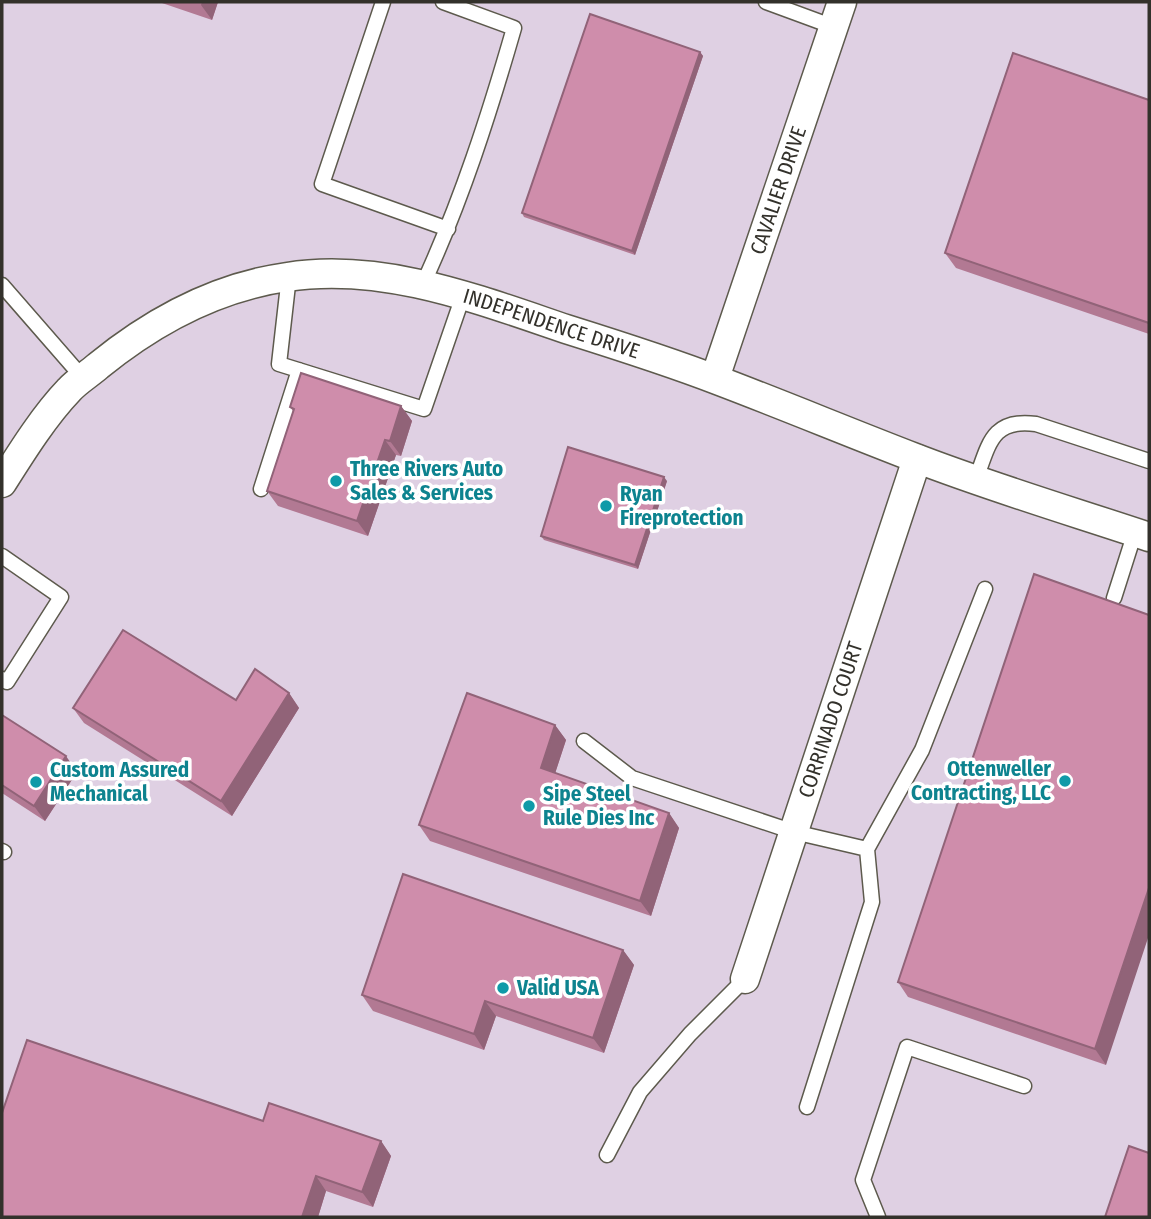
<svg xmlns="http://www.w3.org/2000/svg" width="1151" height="1219" viewBox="0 0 1151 1219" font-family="'Fira Sans Condensed',sans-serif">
	<rect width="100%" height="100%" fill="#e4e0d1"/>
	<path fill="#dfd0e3" d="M2,2h1147v1215h-1147z"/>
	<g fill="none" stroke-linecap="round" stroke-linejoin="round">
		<defs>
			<path id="service" d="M383,2l-61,182 126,45
				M766,2l68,25
				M289,276l-10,88 145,45 39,-113
				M423,284c38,-82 66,-169 91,-256l-71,-26
				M2,285l81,93
				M976,479c13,-35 16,-61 60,-55l113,37
				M261,489l38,-119
				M2,556l59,41 -54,85 -5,-3
				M1114,598l21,-66
				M584,741l48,37 162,54 73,17 55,-99 63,-161
				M2,851l2,1
				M807,1107l65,-205 -5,-53
				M607,1155l33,-63 50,-58 55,-55
				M878,1217l-15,-37 44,-133 117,39"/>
			<g id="minor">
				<path id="s1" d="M715,378l127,-376"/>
				<path id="s2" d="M2,483c19,-30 42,-67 67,-93 8,-9 20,-16 29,-24 54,-44 119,-79 189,-89 95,-15 190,22 279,52 51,16 102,32 151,51 66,25 131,52 196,77 77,30 158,54 236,80"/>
				<path id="s3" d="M745,979l172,-520"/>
			</g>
		</defs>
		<use href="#service" stroke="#5d5a4d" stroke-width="17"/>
		<use href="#minor" stroke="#5d5a4d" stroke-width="31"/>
		<use href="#service" stroke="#fff" stroke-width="14"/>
		<use href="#minor" stroke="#fff" stroke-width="28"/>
	</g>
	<path fill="#b27993" d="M159,2h59l-6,18z
		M700,52l3,4 -68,199 -111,-38 -2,-4z
		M1149,100v234l-193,-66 -11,-15z
		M401,406l11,15 -11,35 -5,-1 -28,81 -90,-30 -11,-15 26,-80 -3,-4z
		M667,481l-29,88 -94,-29 -3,-4z
		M1149,615l-43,450 -198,-68 -10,-15z
		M289,693l10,15 -67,108 -148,-93 -11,-15 163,-8z
		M2,715l75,57 -32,49 -43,-28z
		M555,725l11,15 -11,33 114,40 10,15 -28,88 -221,-75 -11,-16z
		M623,950l11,15 -30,88 -108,-37 -12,34 -111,-39 -11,-16z
		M263,1121l118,20 10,15 -18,51 -47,-16 -8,26h-316z"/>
	<path fill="#916378" d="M202,2h16l-6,18 -11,-15z
		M700,52l3,4 -68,199 -3,-4z
		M401,406l11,15 -11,35 -11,-15z
		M385,440l11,15 -28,81 -11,-15z
		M664,477l3,4 -29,88 -3,-4z
		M289,693l10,15 -67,108 -11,-15z
		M555,725l11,15 -14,43 -11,-15z
		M66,756l11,16 -32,49 -11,-15z
		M669,813l10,15 -28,88 -11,-15z
		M1149,888v47l-43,130 -11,-16z
		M623,950l11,15 -30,88 -11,-15z
		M485,1001l11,15 -12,34 -10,-16z
		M381,1141l10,15 -18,51 -11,-15z
		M316,1176l10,15 -8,26h-16z"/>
	<path fill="#cf8dab" stroke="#916378" stroke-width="2" d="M590,14l110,38 -68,199 -110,-38z
		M1013,53l136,47v223l-204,-70z
		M301,373l100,33 -11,35 -5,-1 -28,81 -90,-30 27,-82 -4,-2z
		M568,447l96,30 -29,88 -94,-29z
		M1034,574l115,41v273l-54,161 -197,-67z
		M123,630l113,70 19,-31 34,24 -68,108 -148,-93z
		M467,693l88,32 -14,43 128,45 -29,88 -221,-76z
		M2,715l64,41 -32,50 -32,-21z
		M403,874l220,76 -30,88 -108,-37 -11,33 -112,-39z
		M27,1040l236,81 6,-18 112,38 -19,51 -46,-16 -14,41h-300v-104z
		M1129,1146l20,7v64h-44z"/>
	<g fill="#0f9aa8" stroke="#fff" stroke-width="2.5">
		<circle cx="336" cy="481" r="7"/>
		<circle cx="606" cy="506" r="7"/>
		<circle cx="1065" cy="781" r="7"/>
		<circle cx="36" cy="782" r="7"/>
		<circle cx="529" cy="806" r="7"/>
		<circle cx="503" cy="988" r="7"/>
	</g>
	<g text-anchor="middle" stroke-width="7" stroke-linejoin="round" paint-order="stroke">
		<g font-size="21" fill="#33312b" stroke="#fff">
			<text dy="7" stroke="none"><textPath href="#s1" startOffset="198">CAVALIER DRIVE</textPath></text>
			<text dy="7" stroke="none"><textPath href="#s2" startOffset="635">INDEPENDENCE DRIVE</textPath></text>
			<text dy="7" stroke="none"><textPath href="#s3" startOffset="273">CORRINADO COURT</textPath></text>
		</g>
		<g font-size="21" font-weight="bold" fill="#0d838f" stroke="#fff" text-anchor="start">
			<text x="350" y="476">Three Rivers Auto<tspan x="350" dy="24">Sales &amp; Services</tspan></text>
			<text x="620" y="501">Ryan<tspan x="620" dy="24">Fireprotection</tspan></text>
			<text x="1051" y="776" text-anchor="end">Ottenweller<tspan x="1051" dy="24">Contracting, LLC</tspan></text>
			<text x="50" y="777">Custom Assured<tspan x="50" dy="24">Mechanical</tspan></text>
			<text x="543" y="801">Sipe Steel<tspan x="543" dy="24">Rule Dies Inc</tspan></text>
			<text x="517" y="995">Valid USA</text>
		</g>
	</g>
	<rect width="1151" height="1219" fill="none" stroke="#33312b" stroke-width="7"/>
</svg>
